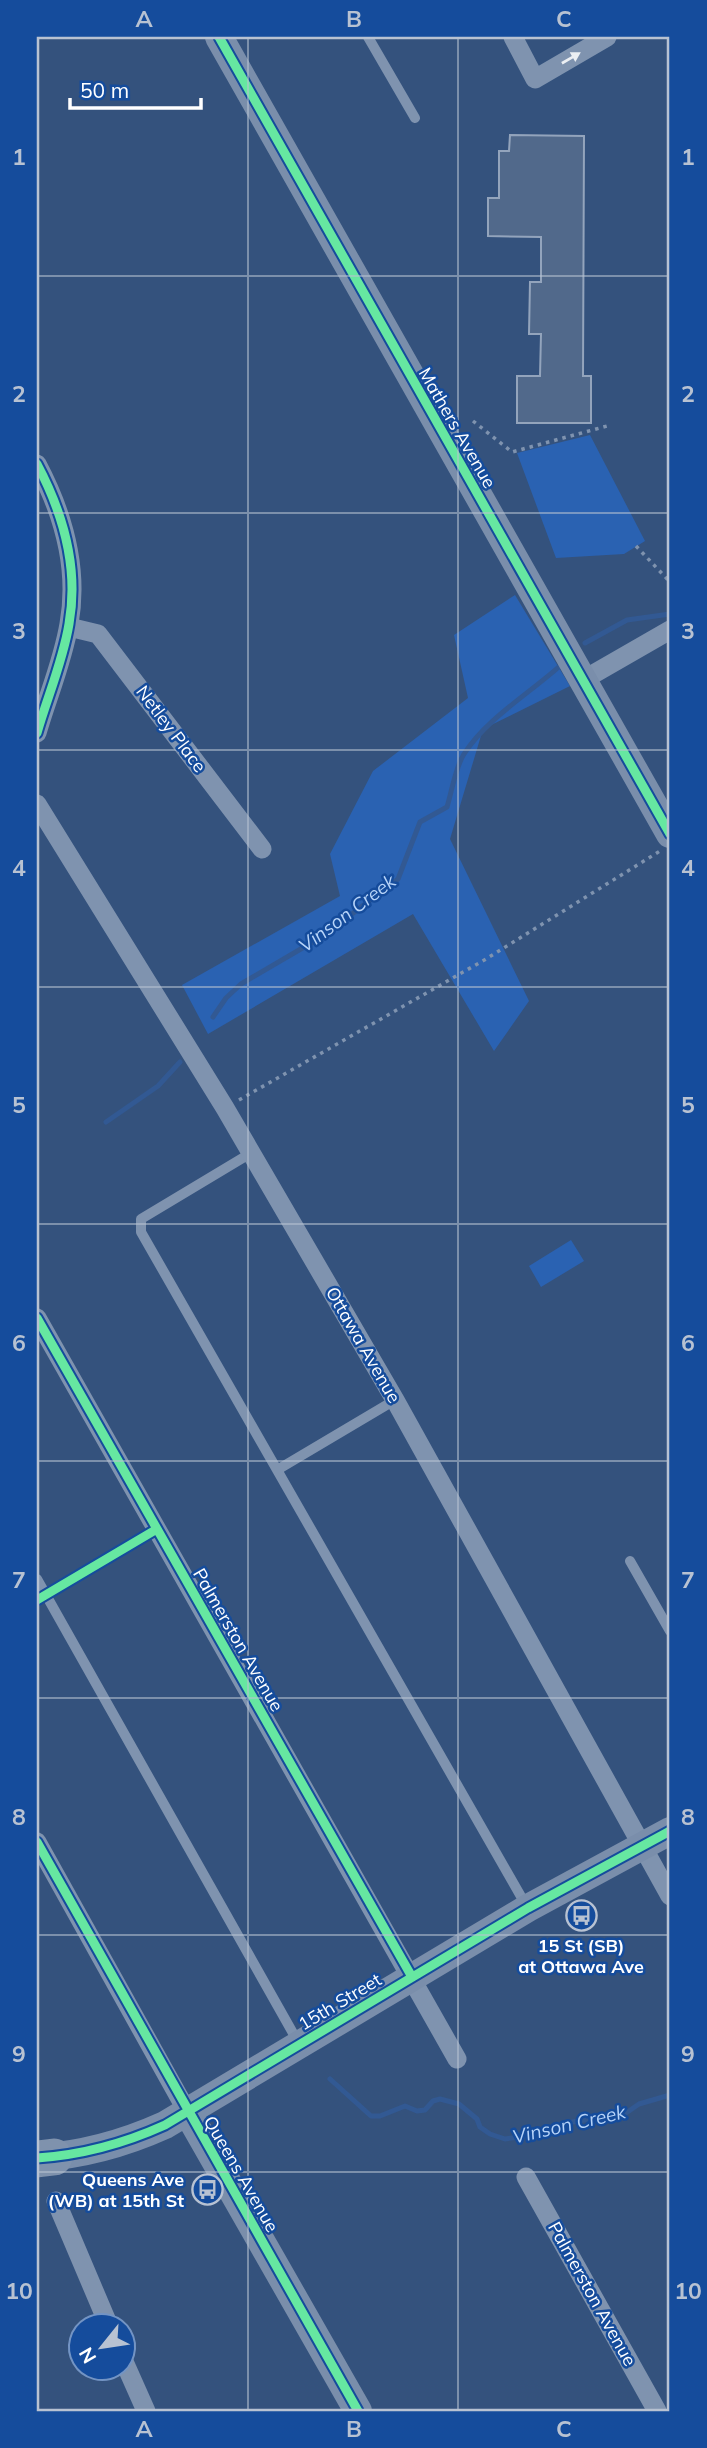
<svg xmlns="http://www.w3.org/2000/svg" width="707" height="2448" viewBox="0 0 707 2448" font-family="Mulish,sans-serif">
	<rect width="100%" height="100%" fill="#34527d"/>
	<path fill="#2a62b2" d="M590,435l55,106 -21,13 -68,4 -39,-105z
		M515,595l55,91 -87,43 -33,110 79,162 -35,50 -81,-137 -205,120 -26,-49 158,-89 -10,-42 43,-83 95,-73 -14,-63z
		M571,1240l13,21 -43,26 -12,-21z"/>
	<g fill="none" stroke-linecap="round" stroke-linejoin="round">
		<path stroke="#325993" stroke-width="5" d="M585,643l42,-23 43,-6
			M213,1017l13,-19 15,-14 82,-48 75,-57 22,-57 27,-15c5,-16 8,-39 17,-53 22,-35 66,-61 97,-89
			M106,1122l52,-36 22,-24
			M330,2079l41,37h9l25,-10 12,5 8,-1 8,-9 7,-2 19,5 18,15 3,8 10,7 15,5 43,-6 19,-10 59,-10 13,-9 31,-9"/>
	</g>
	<path fill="#51698b" stroke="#93a4bc" stroke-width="2" d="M510,135l74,1 -1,240h8v47h-74v-47h23l1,-42h-12l1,-52h11v-45l-53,-1v-38h11v-47h10z"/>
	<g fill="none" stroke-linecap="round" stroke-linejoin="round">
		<path stroke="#7f93af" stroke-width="3.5" stroke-dasharray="3.5 5" stroke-linecap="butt" d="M473,421l39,31 95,-26
			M636,546l34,36
			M239,1100l247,-141 174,-108"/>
		<path stroke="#7f93af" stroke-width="10" d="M368,37l47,81
			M251,1153l-110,66v13l386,675
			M277,1470l118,-70
			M630,1561l40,70
			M37,1579l261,463
			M37,1600l120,-71"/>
		<path stroke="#7f93af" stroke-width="19" d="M513,37l22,42 72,-42
			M37,464c26,49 42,104 32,160 -6,37 -22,74 -32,109
			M69,627l29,7 164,215
			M583,680l87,-50
			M37,804l188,304 170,292 275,496
			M37,1318l420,741
			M37,1842l151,271
			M526,2177l131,234
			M56,2201l53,125
			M122,2357l24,54"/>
		<path stroke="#7a8eab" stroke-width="28" d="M219,37l451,797
			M188,2113l170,298
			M37,2158c45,-3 86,-14 128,-33l363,-217 142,-77"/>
		<path stroke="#7f92ad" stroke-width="37" d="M37,2159l17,-2"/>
		<defs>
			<path id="cycleway" d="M219,37l451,797
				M37,464c26,49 42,104 32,160 -6,37 -22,74 -32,109
				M37,1318l375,659
				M37,1600l120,-71
				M37,1842l321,569
				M37,2158c45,-3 86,-14 128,-33l363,-217 142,-77"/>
		</defs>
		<use href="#cycleway" stroke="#154c9c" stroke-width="13"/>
		<use href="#cycleway" stroke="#66e7a1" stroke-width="9"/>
	</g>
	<defs><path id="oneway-solid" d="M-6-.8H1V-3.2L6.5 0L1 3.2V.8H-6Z" transform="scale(1.75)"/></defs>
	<use fill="#eceff3" href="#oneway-solid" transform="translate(571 58) rotate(-30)"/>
	<path fill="none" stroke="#b8c2d2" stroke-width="2" stroke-opacity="0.55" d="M248,37v2374M458,37v2374M37,276h633M37,513h633M37,750h633M37,987h633M37,1224h633M37,1461h633M37,1698h633M37,1935h633M37,2172h633"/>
	<defs>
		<symbol id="bus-ring" viewBox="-11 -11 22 22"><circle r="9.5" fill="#154c9c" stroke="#b8c2d2" stroke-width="1.5"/><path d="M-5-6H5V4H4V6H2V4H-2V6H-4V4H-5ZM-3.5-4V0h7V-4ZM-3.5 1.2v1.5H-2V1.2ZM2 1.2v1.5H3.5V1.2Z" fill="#b8c2d2"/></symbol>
	</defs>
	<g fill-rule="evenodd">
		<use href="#bus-ring" x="564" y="1898" width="35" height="35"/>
		<use href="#bus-ring" x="190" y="2172" width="35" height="35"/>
	</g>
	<g text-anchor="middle" stroke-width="5" stroke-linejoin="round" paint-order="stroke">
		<g font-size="18" fill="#fff" stroke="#154c9c">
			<text transform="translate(457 428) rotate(60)" y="6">Mathers Avenue</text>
			<text transform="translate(171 729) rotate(53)" y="6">Netley Place</text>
			<text transform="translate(363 1345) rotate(60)" y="6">Ottawa Avenue</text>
			<text transform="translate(238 1640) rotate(60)" y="6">Palmerston Avenue</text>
			<text transform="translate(340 2002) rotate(-31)" y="6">15th Street</text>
			<text transform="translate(241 2174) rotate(60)" y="6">Queens Avenue</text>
			<text transform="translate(592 2294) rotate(61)" y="6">Palmerston Avenue</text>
		</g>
		<g font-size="18" font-weight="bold" fill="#fff" stroke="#154c9c">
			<text x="581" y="1952">15 St (SB)<tspan x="581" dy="21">at Ottawa Ave</tspan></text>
			<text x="184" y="2186" text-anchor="end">Queens Ave<tspan x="184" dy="21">(WB) at 15th St</tspan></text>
		</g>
		<g font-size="19" font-style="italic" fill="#b7d4f9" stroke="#154c9c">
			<text transform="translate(347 913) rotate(-37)" y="7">Vinson Creek</text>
			<text transform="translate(569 2124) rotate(-13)" y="7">Vinson Creek</text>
		</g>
	</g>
	<rect width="707" height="2448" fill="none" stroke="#154c9c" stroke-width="77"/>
	<g transform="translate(102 2347) rotate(240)"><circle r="33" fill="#154c9c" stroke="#7394c4" stroke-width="2"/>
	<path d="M0-5L12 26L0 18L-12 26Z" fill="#b8c2d2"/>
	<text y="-10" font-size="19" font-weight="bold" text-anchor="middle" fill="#ffffff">N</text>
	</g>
	<path d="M70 98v10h131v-10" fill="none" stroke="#ffffff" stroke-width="3.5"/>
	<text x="80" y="98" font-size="21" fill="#ffffff" stroke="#154c9c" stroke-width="5" paint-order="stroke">50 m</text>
	<rect x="38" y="38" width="630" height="2372" fill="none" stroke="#b8c2d2" stroke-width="2.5"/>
	<g font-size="23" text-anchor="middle" font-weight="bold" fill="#b8c2d2">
		<text x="144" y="27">A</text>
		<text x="354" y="27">B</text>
		<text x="564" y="27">C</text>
		<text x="19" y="165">1</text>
		<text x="688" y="165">1</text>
		<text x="19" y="402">2</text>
		<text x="688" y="402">2</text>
		<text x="19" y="639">3</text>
		<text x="688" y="639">3</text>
		<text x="19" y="876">4</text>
		<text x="688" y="876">4</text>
		<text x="19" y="1113">5</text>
		<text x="688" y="1113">5</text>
		<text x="19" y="1351">6</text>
		<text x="688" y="1351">6</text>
		<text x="19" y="1588">7</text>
		<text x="688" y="1588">7</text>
		<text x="19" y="1825">8</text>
		<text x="688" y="1825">8</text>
		<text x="19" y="2062">9</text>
		<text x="688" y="2062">9</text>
		<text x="19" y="2299">10</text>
		<text x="688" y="2299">10</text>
		<text x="144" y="2437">A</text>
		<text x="354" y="2437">B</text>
		<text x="564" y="2437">C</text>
	</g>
</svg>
